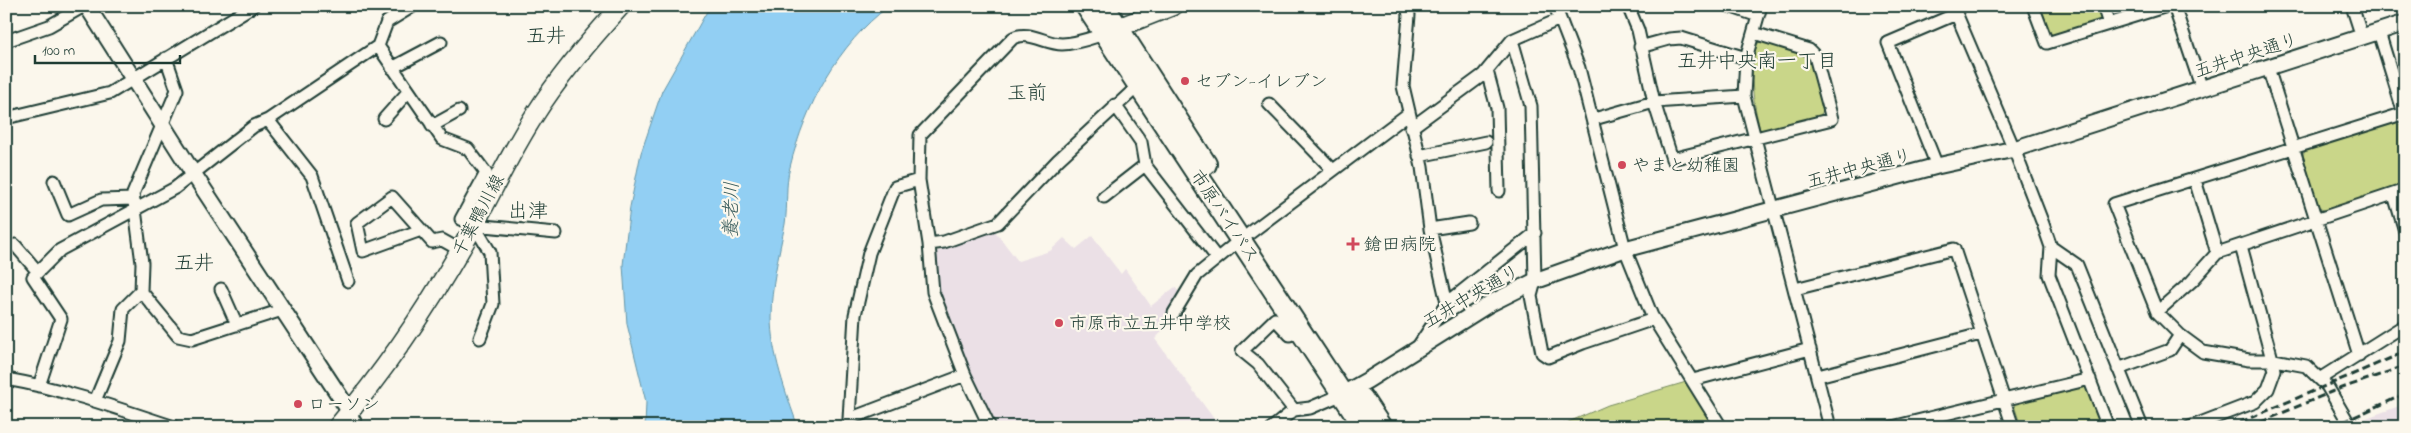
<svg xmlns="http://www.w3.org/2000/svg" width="2411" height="433" viewBox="0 0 2411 433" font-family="'Indie Flower','Klee One',sans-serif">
	<rect width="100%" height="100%" fill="#fbf7ec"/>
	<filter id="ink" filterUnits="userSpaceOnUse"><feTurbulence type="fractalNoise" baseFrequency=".02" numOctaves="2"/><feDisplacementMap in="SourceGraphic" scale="10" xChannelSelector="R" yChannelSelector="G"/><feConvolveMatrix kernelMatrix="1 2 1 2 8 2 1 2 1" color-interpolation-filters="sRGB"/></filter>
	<g filter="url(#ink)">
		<path fill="#ebe0e6" d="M994,230l24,31 32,-10 14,-13 12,11 16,-13 29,38 4,-5 26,37 24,-19 13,17 -33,35 65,88h-225l-26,-52 -33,-84v-39z
			M2405,404v23h-44l-3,-6z"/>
		<path fill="#c9d689" stroke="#748a5e" d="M2038,6h61l4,13 -3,4 -47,14 -4,-3z
			M1762,41l42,12 6,5 13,53 -4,6 -56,14 -3,-1c-7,-30 -12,-56 -3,-86z
			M2394,120l6,4 5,15v46l-79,26 -8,-3 -15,-53 3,-6z
			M1693,380l28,47h-164l51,-22z
			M2087,384l17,43h-83l-8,-25z"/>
		<path fill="#92cff3" stroke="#6495a7" d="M710,6h179c-51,38 -84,100 -99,161 -5,18 -2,38 -5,57 -6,30 -14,62 -14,93 0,36 15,76 27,110h-153l1,-25 -19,-78 -4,-59 7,-58 11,-54 21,-62z"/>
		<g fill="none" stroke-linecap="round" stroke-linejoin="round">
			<defs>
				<path id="street" d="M1407,6l2,9 -6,71 19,81 8,62 17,74
					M1555,6l24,62 46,181 27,67 69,111
					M1628,6l10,24 16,72 18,57 160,-40 -17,-63 -6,-6 -55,-17
					M1729,6l29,10
					M1761,6l-15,52 -2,38 86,331
					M1953,6l61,143 29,75 8,23 -2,28 59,152
					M2033,6l14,37 120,-37
					M2103,6l6,18
					M2174,6l28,83
					M2352,6l10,31
					M2379,32l26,85
					M1512,40l19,66 4,175 -4,15 11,57 6,4 35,-14 71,-24
					M6,41l43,-15 35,-20
					M378,46l64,93 26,10 18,24 -25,46 13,6 16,27 3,52 -13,34
					M1640,47l29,-8 12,-1 65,20
					M392,68l49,-26
					M2268,68l91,287
					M1487,71l10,37 2,83
					M1269,104l64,66
					M1115,105l26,37 4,23 72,93
					M6,118l104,-25 143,-87
					M384,119l24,-27
					M1594,119l60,-17 90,-6
					M268,120l44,56 36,105
					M432,126l27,-15
					M1411,128l72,-53 29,-35 48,-21
					M1419,156l67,-14
					M1937,166l-49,-123 68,-29
					M2195,180l22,73
					M54,181l14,34 33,-15 32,-1
					M2394,195l11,36
					M1104,197l41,-32
					M474,225l82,8
					M1430,229l39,-6
					M421,230l-58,21 -6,-28 35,-26 40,45 10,-2 18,10
					M1250,233l158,-119
					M929,244l15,-2 54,-19 60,-63 81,-75
					M15,245l23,27
					M2051,247l26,18 65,162
					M221,289l16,36
					M1795,289l159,-40 59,178
					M141,291l37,45 14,3 90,-29
					M2157,312l35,-31 25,-28 188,-63
					M1174,313l23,-38 43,-35
					M1290,335l-15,-16 -33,32 16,13 36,46
					M1417,348l30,-45 88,-70
					M2118,369l52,-19 10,-15
					M1818,376l163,-42
					M2321,378l84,-53
					M6,379c58,10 113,30 168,48
					M1693,380l117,-31
					M39,386l22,-67 -28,-42 27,-27 115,-62 79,-62 14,-6 110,-74 9,-24 26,-16
					M95,401l25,-60 3,-32 18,-18 1,-28 -9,-69 44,-104 -11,-32
					M350,412l8,15
					M849,419l116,-44
					M852,427l-3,-8 6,-104 14,-62 26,-66 24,-7
					M990,427l-25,-52 -32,-83 -4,-48 -10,-64 1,-45 93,-97c15,-8 33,6 49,6 14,0 29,-6 42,-10
					M1273,427l21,-17 16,-2 33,-14
					M1892,427l198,-48
					M2190,427l65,-25 13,-13 7,-19 -34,-124
					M2351,427l-24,-41 -21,-20 -32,-6h-25l-46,-8 -23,-17 -23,-23 -43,-108 291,-91"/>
				<path id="secondary" d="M87,6l106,167 157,239
					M1343,394l25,-14 121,-76 46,-23 90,-32 312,-83 77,-17 391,-126"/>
				<path id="primary" d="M1107,32l66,-26
					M337,427c51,-60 95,-126 133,-194 22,-40 41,-82 66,-120 24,-38 55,-74 85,-107"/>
				<path id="highway" d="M1086,6l278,421
					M1104,6l102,158
					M1362,398l19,29"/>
			</defs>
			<use href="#street" stroke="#1f3d34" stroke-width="15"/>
			<use href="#secondary" stroke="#1f3d34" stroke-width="19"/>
			<use href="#primary" stroke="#1f3d34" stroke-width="21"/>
			<use href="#highway" stroke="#1f3d34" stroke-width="24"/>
			<use href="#street" stroke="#fbf7ec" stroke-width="11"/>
			<use href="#secondary" stroke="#fbf7ec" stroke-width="15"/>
			<use href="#primary" stroke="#fbf7ec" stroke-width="18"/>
			<use href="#highway" stroke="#fbf7ec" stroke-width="20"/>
			<path stroke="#1f3d34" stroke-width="3" stroke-dasharray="8 4" stroke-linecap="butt" d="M2229,427l176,-75
				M2250,427l81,-35 74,-26
				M2332,427l73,-33"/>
		</g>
	</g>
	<g fill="#d1495b" stroke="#fbf7ec" stroke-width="2">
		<circle cx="1185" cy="81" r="5"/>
		<circle cx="1622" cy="165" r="5"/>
		<path d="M1350.5 236.5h5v5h5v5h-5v5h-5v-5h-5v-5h5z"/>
		<circle cx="1059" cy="323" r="5"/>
		<circle cx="298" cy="404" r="5"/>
	</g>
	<g text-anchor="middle" stroke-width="4.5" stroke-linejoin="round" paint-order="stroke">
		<g font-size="18" fill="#1f3d34" stroke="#fbf7ec">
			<text transform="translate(2246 55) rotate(-18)" y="6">五井中央通り</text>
			<text transform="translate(1859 168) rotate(-15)" y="6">五井中央通り</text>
			<text transform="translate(478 215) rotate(-62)" y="6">千葉鴨川線</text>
			<text transform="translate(1225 216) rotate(56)" y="6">市原バイパス</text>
			<text transform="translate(1471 296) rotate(-30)" y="6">五井中央通り</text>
		</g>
		<g font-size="18" fill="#1f3d34" stroke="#fbf7ec" text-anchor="start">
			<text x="1195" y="87">セブン-イレブン</text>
			<text x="1632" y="171">やまと幼稚園</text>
			<text x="1364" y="250">鎗田病院</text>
			<text x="1069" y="329">市原市立五井中学校</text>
			<text x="308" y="410">ローソン</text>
		</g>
		<g font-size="19" font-style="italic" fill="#365a5a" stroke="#fbf7ec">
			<text transform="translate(730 210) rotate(-89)" y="7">養老川</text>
		</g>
		<g font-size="20" fill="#1f3d34" stroke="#fbf7ec">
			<text x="546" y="42">五井</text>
			<text x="1757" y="67">五井中央南一丁目</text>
			<text x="1027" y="99">玉前</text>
			<text x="528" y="217">出津</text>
			<text x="194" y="269">五井</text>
		</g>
	</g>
	<rect width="2411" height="433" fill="none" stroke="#fbf7ec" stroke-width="25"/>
	<rect x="12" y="12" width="2386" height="408" fill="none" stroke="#1f3d34" stroke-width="2" filter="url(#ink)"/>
	<path d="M35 55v8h145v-8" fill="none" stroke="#1f3d34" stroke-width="2.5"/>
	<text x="42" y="55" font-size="15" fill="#1f3d34" stroke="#fbf7ec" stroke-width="4" paint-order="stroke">100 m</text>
</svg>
